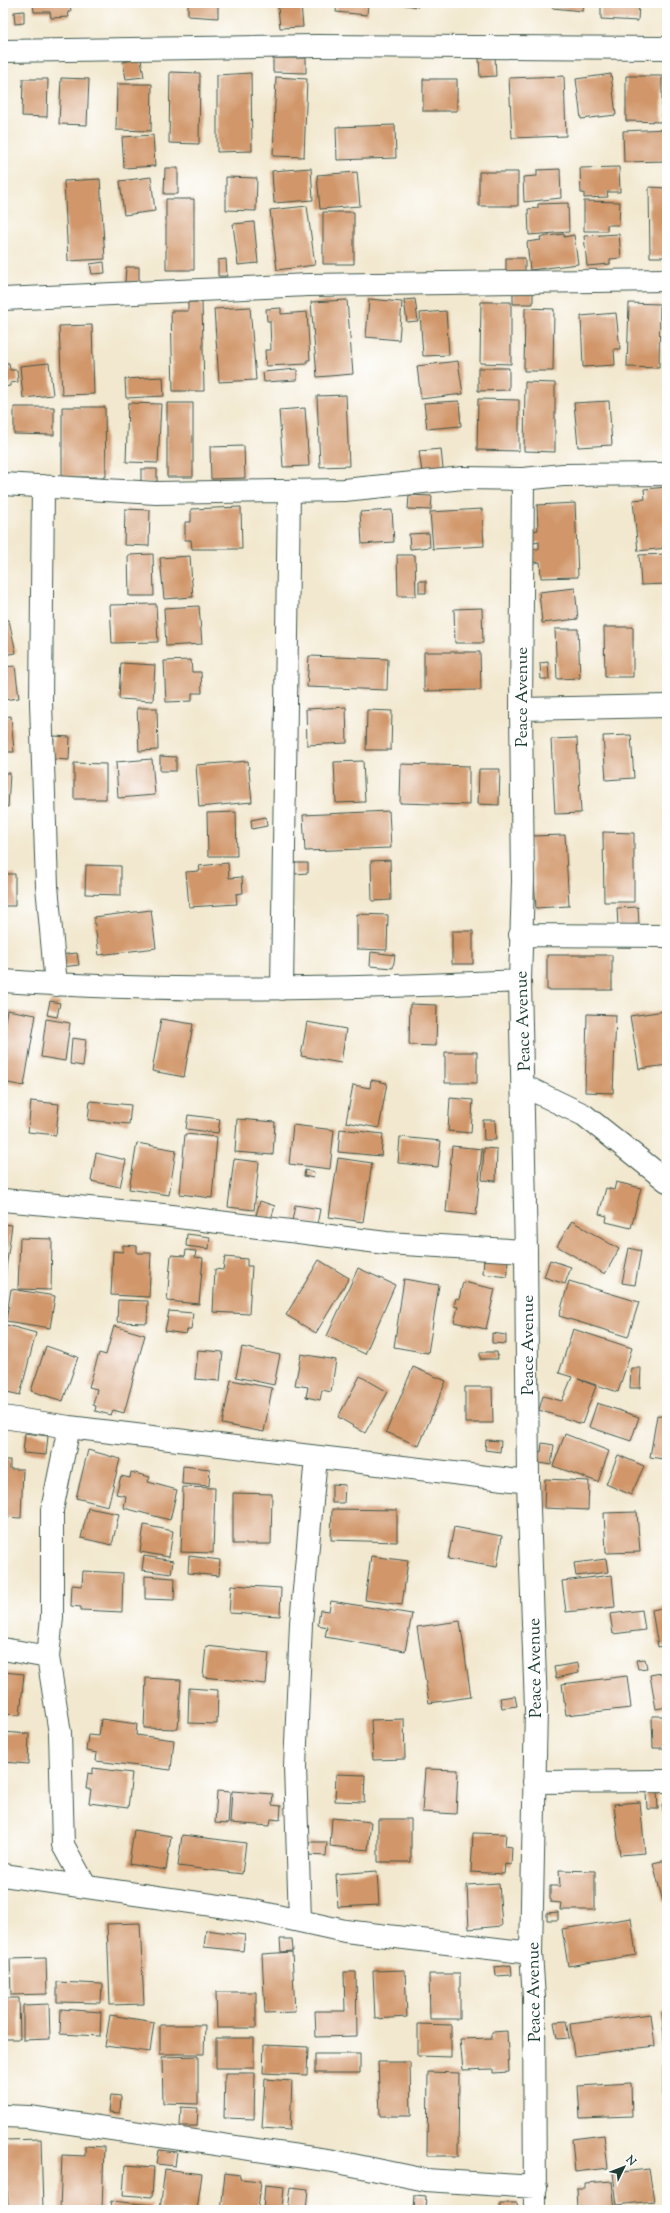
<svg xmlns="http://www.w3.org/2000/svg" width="670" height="2213" viewBox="0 0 670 2213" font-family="'Sorts Mill Goudy',serif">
	<rect width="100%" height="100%" fill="#fff"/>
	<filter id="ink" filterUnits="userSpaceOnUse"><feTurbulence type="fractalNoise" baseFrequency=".025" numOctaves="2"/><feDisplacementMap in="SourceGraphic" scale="8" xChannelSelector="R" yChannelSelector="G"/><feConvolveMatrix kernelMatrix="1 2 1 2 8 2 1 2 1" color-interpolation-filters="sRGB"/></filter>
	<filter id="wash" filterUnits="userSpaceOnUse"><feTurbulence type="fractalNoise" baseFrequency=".012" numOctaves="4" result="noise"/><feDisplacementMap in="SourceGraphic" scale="16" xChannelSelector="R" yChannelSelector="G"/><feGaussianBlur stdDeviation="0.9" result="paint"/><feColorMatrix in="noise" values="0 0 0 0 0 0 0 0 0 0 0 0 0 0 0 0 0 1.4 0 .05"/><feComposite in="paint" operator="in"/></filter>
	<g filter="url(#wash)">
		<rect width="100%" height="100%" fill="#f2e8cf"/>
		<g id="blocks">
			<path fill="#d1976b" d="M33,3h37l1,9h-3l1,5 -18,1 -1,-6h-16z
				M188,3h30v15l-30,-2z
				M337,3h31l-1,12 -31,-3z
				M395,3h23v4z
				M552,3h32l-1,8 -31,-3z
				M601,3h38l-1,18 -37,-2z
				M301,5l2,22 -23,1 -2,-21z
				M24,11v12l-9,1 -1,-12z
				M495,57l1,19 -16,1 -1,-19z
				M273,58h33v15l-33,-1z
				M141,59l3,18 -18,2 -3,-17z
				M170,72l30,1 -1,71 -30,-1z
				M251,73l1,78 -35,1v-77z
				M611,74l5,41 -35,4 -5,-40z
				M564,76l2,60 -54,2 -3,-60z
				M626,76h36v46l-36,-1z
				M276,77l31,2 -3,78 -31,-1z
				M61,78l28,1 -2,46 -28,-1z
				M23,79h25l-1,38 -25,-1z
				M423,79h34v32h-34z
				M117,84h35l-1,47 -35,-1z
				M395,125l1,33 -59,2 -1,-33z
				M667,129v32l-43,1 -1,-31z
				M153,135l2,31 -31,2 -2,-31z
				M619,167l1,25h-13l1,5 -24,1v-5h-3l-1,-25z
				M165,168h13v26h-14z
				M311,168l2,32 -39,3 -2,-32z
				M560,169l1,29 -37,4 -1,-25 14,-1v-6z
				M357,172l3,34 -40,3 -3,-34z
				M479,172h39v34h-39z
				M151,177l4,34 -31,4 -4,-34z
				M226,177l31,1 -1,33 -30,-1z
				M100,179l5,80 -37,2 -4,-80z
				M649,187l18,1v69h-17z
				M166,199h28v71h-28z
				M584,201l36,1 -1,23h-12v6h-23z
				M568,203l1,29 -40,3 -1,-26 10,-1v-4z
				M307,206l8,59 -38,5 -7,-60z
				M323,212h31v52h-31z
				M254,222l4,41 -20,2 -5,-41z
				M564,234v3l10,-2 4,29 -48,6 -3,-28 14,-2 -1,-3z
				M619,234l2,24 -11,1v5l-23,2 -3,-30z
				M506,258h19v15h-19z
				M226,259l1,17h-9v-16z
				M104,262l1,11 -13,1 -2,-10z
				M126,267h13v15h-14z
				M513,293h20v11h-20z
				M369,299l33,3 -3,38 -33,-3z
				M415,299l3,22 -11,1 -3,-22z
				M347,300l6,74 -36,3 -6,-75z
				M188,302h14l2,89h-31l-2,-80h17z
				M481,302h30v62l-31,-1z
				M629,303l31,1 -1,64 -32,-1z
				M250,307l6,73 -37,2 -5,-73z
				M281,308v6l26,-2 3,48h-3v4l-41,2 -1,-16h6l-1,-29h-3l-1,-12z
				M525,308l29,1 -1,62h-29z
				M446,311l3,44 -26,1 -3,-43z
				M616,313l4,36h-6l1,16 -32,2 -2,-51z
				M92,325l2,69 -32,1 -3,-69z
				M458,361l5,33 -42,5 -4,-33z
				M3,363h6l1,7h7l1,12 -8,1v3l-7,1z
				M49,363l4,32 -30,3 -3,-32z
				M478,368h31v22l-31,1z
				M297,369v11l-33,2 -1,-10z
				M163,377l1,19 -38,2 -1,-19z
				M525,382l30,1v69l-31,-1z
				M346,395l3,71 -29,1 -3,-71z
				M478,399l41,1v51l-42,-1z
				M459,401l2,25 -34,3 -3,-26z
				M609,401l3,44 -34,2 -4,-44z
				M128,403l33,1 -3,59 -32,-1z
				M167,403h26v74h-26z
				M14,407h40v28l-40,-1z
				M62,407h43l1,70h-44z
				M305,408l4,58 -26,1 -4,-57z
				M244,446l1,32 -34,1 -1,-32z
				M441,449l2,20 -21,3 -3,-21z
				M141,469h16v14l-16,-1z
				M667,487v61l-29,3 -5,-51 12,-1 -1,-10z
				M409,495l23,1 -1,14 -23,-1z
				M575,503l3,74 -37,1 -1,-16 -6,1 -1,-14h6v-7l-5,1 -1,-12 5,-1 -1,-25z
				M241,507l1,42h-50l-1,-9h-6v-18h6v-13z
				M125,509l25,1 -1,36 -25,-1z
				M482,509l2,37 -51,3 -3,-37z
				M392,510l2,32 -32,2 -2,-32z
				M429,533l1,14 -20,2 -1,-15z
				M153,554l1,42h-25l-1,-41z
				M667,554v30l-26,1 -2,-30z
				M397,555h18l1,41h-18z
				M190,556l3,41 -29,2 -4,-41z
				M419,581h7v12h-7z
				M575,588l3,31 -36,4 -3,-31z
				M156,604l2,38 -46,1 -2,-38z
				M199,606l3,38 -36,2 -2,-38z
				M482,608l1,35h-28l-1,-34z
				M9,620l7,33 -13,2v-34z
				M604,627h29v50h-28z
				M555,629h23l2,49 -23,1z
				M424,652h56l1,38 -57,1z
				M309,656l79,3 -1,31 -80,-3z
				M191,660l1,12h9l1,21h-10v8l-26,1 -2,-41z
				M548,662l1,17h-8l-1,-16z
				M121,663l34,2 -2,36 -34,-2z
				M15,666l4,32 -16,2v-33z
				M346,707l1,36 -40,2 -1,-36z
				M137,708h20l1,42 -19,1z
				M367,710l25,1 -1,39h-25z
				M11,716l3,36h-11v-35z
				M631,735l3,43 -28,2 -3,-44z
				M54,736l16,1 -1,23 -16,-1z
				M577,738l4,75 -26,1 -4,-75z
				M160,756l16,1v14h-16z
				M152,759l3,36 -37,3 -2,-36z
				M248,761l4,41 -53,5 -3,-42z
				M363,761l2,41 -29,1 -2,-41z
				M74,763l32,1v35h-32z
				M401,764l68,2v39l-69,-2z
				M479,769h21l-1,36 -21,-1z
				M3,773h7l-2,34 -5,-1z
				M389,811l2,37 -86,3 -2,-36z
				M236,812l1,44h-29l-1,-43z
				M266,817l1,9 -15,3 -1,-9z
				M603,832l31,1v69h-30z
				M565,835l4,71 -33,2 -5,-72z
				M390,860l1,40 -19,1 -1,-40z
				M228,863l1,15 13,-1 1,16 -7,1 1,10 -48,3 -3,-35 14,-1 -1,-5z
				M294,863h14v10l-13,1z
				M86,865l35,1v29l-36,-1z
				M3,874h12v32h-12z
				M638,907l1,17 -21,2 -1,-18z
				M151,910l5,38 -57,7 -5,-38z
				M357,914l31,1 -1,35 -30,-1z
				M452,931h21v33h-21z
				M371,952l24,3 -2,13 -23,-2z
				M77,953l2,12 -18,2 -2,-12z
				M547,955h65v35h-65z
				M50,1001l10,2 -3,14 -10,-2z
				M410,1004l27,1 -1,41 -27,-1z
				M7,1010l29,5 -12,71 -21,-4v-50z
				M665,1011l2,16v38l-28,4 -9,-53z
				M587,1014l29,1 -3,78 -28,-1z
				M46,1019l24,4 -5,38 -24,-4z
				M161,1019l32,5 -9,53 -32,-6z
				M307,1022l39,7 -5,34 -40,-7z
				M72,1038l14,2 -3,26 -13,-2z
				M445,1052h32v31h-32z
				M371,1080l16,3 -8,45 -33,-6 7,-37 17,3z
				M450,1098l23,2 -2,33 -23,-2z
				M31,1101l28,3 -3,31 -28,-3z
				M90,1101l41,4 -2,19 -41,-4z
				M188,1115l32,4 -2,14 -32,-4z
				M237,1119l38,3 -2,33 -38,-3z
				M483,1120h12l1,20h-12z
				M293,1125l41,5 -4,39 -41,-5z
				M340,1129l43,5 -2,22 -43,-4z
				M185,1134l32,3 -5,61 -32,-4z
				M400,1137l41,4 -3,26 -40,-4z
				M137,1143l39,7 -7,45 -40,-6z
				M452,1146l30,3 -6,66 -30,-3z
				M484,1148l13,1 -1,32 -14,-1z
				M96,1153l30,7 -6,27 -29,-6z
				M338,1158l34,5 -9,59 -34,-5z
				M234,1159l25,3 -5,48 -26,-3z
				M305,1170l9,2 -1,6 -9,-2z
				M616,1182l25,6 -10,40 -25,-6 1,-6 -8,-2 7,-26 8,2z
				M260,1201l15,5 -4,13 -15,-4z
				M295,1205l25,4 -3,16 -25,-4z
				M572,1221l47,28 -14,25 -48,-28z
				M3,1224l9,1 -8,58h-1z
				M187,1234l23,3 -1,12 -23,-3z
				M20,1238l32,1 -1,51 -33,-1z
				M123,1245l14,1v7h14l-2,44 -38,-2 2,-44 10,1z
				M629,1248l12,3 -6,34 -13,-2z
				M186,1250l10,1 -1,6 8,1 -4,46 -32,-3 4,-46 14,1z
				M484,1256l24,2 -1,19 -24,-3z
				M225,1257l22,2v7h5l-3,48 -36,-2 2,-43 8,1z
				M319,1260l30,18 -33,55 -30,-18z
				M550,1260l21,7 -6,17 -21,-7z
				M358,1268l37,17 -30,69 -38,-18z
				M404,1279l35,6 -11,68 -34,-6z
				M569,1281l70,21 -11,35 -69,-21z
				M463,1282l32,7 -9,40 -32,-7 4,-15 -4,-1 2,-8 3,1z
				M3,1286l3,1 -2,12h-1z
				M11,1289l44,7 -5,32 -44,-7z
				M118,1300l30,1 -1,22 -30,-1z
				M169,1311l24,2 -2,17h-4l-1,4 -21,-3z
				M3,1324l33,9 -16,62 -17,-4z
				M114,1326l31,9 -21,78 -11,-3 -2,5 -16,-4 1,-5 -3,-1 4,-16 -8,-2 10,-34 7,2z
				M573,1329l59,19 -14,44 -40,-13 18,7 -14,38 -43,-14 4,-14 19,5 10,-24 -13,-4z
				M492,1333l14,2v9l-14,-1z
				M46,1346l32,11 -15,44 -32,-10z
				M242,1347l38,8 -6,30 -38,-8z
				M198,1350l25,2 -3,29 -25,-2z
				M480,1352h17l1,7h-18z
				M301,1354l35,6 -5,32 -9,-2 -2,10 -14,-3 2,-10 -13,-2z
				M413,1367l33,14 -27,65 -33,-14z
				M631,1368h10l-1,20h-10z
				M360,1376l28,16 -23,41 -27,-16z
				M231,1380l41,8 -8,44 -42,-8z
				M465,1387h27l1,36h-28z
				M597,1403l42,14 -8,24 -42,-14z
				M657,1415l10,2v32l-2,-1 -2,11 -13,-2z
				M25,1433l23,3 -2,19 -23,-2z
				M565,1434l44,17 -11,31 -45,-16z
				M486,1440l15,1 -1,11 -15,-2z
				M542,1443l12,2 -3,20 -12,-2 1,-2 -5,-1 1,-9 5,1z
				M88,1450l32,9 -12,47 -32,-8z
				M618,1455l26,11 -13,29 -25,-11z
				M3,1460h7v9h13l-2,49 -18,-1z
				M183,1466l27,3 -1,17 -27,-2z
				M131,1472l19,5 -2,5 29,8 -7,30 -46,-12 2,-12 -10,-2 5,-18 9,2z
				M545,1479l44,2 -1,29 -44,-2z
				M332,1484l13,1 -1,18h-12z
				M183,1487l32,1 -2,65 -32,-1z
				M233,1493l39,1 -1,50h-38z
				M88,1508l31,6 -7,31 -31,-7z
				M332,1509l65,1v32l-66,-2z
				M637,1512l3,40 -34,1 -2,-40z
				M144,1525l29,6 -4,26 -29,-5z
				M454,1527l48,9 -5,31 -49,-8z
				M144,1556l29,5 -2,13 -29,-4z
				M189,1556l31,4 -1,16 -31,-3z
				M371,1556l37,5 -6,44 -37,-5z
				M606,1559l2,13 -32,4 -2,-13z
				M83,1571l40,2 -1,39 -41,-2v-3l-10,-1 1,-21 10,1z
				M612,1575l3,32 -49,5 -4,-31z
				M145,1576l30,2 -1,22 -29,-1z
				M231,1585l50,3 -1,28 -51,-3z
				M331,1601l81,13 -7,37 -80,-14 2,-10 -9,-2 2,-15 9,1z
				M667,1607v38l-9,2 -6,-37z
				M642,1610l3,20 -32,4 -3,-20z
				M460,1621l11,76 -42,6 -12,-76z
				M206,1646l63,7 -3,31 -63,-7z
				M645,1659l2,9 -9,1 -2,-9z
				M578,1663l1,10 -23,5 -2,-11z
				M3,1672l21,2 -4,41 -17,-1z
				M667,1672v35l-11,2 -6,-34z
				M627,1676l4,32 -65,7 -4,-31z
				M146,1678l35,2 -3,49 -34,-1z
				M189,1688l29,2 -1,34 -29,-1z
				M515,1696l2,10 -15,2 -2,-10z
				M652,1716h15v32h-14z
				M101,1719l36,5 -1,11 38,5 -3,30 -75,-9 1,-8 -11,-2 2,-16 11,1z
				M404,1719l1,40 -32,1 -2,-40z
				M3,1732l26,2 -1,30 -25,-2z
				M93,1768l39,5 -4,35 -39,-5 2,-14h-5l2,-16 5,1z
				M425,1769l33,1 -2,44 -34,-2z
				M336,1774l29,1 -1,27 -29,-1z
				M217,1791l13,1 -2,32 -13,-1z
				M232,1791l41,3 -1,11 9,1 -1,14 -9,-1 -1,7 -40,-3z
				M657,1791l1,18h-11l-1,-17z
				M640,1802l5,51 -25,2 -6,-51z
				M667,1803v26h-1l-4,-25z
				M332,1818l39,4 -3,28 -38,-4z
				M378,1819h33v43h-33z
				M134,1830l37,6 -5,34 -37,-6z
				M473,1833l33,1 -1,12 7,1 -1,18 -6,-1 -1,10 -33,-2z
				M182,1835l64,8 -4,31 -64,-8z
				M309,1842h18l-1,14 -17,-1z
				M667,1860v41l-4,1 -10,-39z
				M559,1870l36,1v39h-35l1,-7 -11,-1v-16h10z
				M377,1871l2,34 -41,2 -2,-33z
				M499,1883l3,43 -33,3 -2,-44z
				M558,1912v8h-11v-7z
				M631,1918l5,37 -68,11 -6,-37z
				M140,1923l4,81 -34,1 -3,-81z
				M206,1930l39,5 -2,16 -39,-4z
				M280,1939h12l1,12 -12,1z
				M292,1952l3,60 -30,1 -3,-59z
				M46,1958l1,36 -36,1 -1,-36z
				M511,1965l1,10 -16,1 -1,-9z
				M405,1970l2,47 -32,2 -2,-48z
				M344,1972h12l1,64 -41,1 -1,-26h30z
				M429,1974h31v45h-30z
				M57,1982l45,2 -1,19 -44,-1z
				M216,1992h40v36h-39z
				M3,1998h16l1,41h-16z
				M49,2004l1,35 -27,1v-35z
				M61,2009l40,3 -1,24 -40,-2z
				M667,2011v42h-2l-3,-41z
				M651,2014l4,32 -81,10 -4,-32z
				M110,2015l44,7 -4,30 -45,-6z
				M566,2021l3,17 -12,1 -3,-17z
				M418,2024l33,1v32l-33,-1z
				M160,2025h45l-1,29h-44z
				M507,2031l2,41 -16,1v-4l-30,1 -3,-31 32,-1v-6z
				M216,2038h38v30h-38z
				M264,2045l44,2 -1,28 -44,-2z
				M315,2054h45v19h-45z
				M198,2056v48l-35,-1 -1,-46z
				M378,2062h32l1,54h-31z
				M663,2065h4v39h-4z
				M428,2072l31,1 -1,83h-31z
				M225,2073h30l-1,46 -30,-1z
				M265,2079l27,2 -2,49 -28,-2z
				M631,2083l1,33 -52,2 -2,-32z
				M111,2095l10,1 -1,17 -11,-1z
				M181,2107l17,1 -1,18h-17z
				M604,2135l4,33 -33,4 -3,-33z
				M41,2139l2,71h-35l-3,-70z
				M85,2146l19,1 -2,63h-42l2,-55 23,1z
				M159,2150l18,2 -2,14 -18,-2z
				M125,2165l29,2 -2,30 -29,-2z
				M165,2169l37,5 -5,36h-37z
				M649,2169l5,32 -37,4 -4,-32z
				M225,2173l15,2v4l21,2 -3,29h-37z
				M612,2181l3,29h-38l-1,-22h9v-5z
				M265,2185l19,2 -2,23h-19z
				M291,2187l17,2 -2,21h-18z
				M415,2195l11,1 -1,14 -11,-1z
				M111,2201l41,4 -1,5h-41z
				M500,2203h17l1,7h-18z"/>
		</g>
	</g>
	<g filter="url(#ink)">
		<use href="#blocks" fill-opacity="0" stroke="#3f574b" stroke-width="1"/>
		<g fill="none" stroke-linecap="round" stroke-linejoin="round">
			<defs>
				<path id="minor" d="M3,51l313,-5 351,2
					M3,299l305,-14 359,-5
					M523,479l-2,230 2,172 -3,100 6,270 2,231 8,226 -5,245 3,45 1,212
					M3,484l153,9 188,-3 119,-12 60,1 40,-4 104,-1
					M43,486l-2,217 6,183 9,99
					M521,709l146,-3
					M520,935l147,1
					M3,981c172,12 345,8 517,0
					M282,989l7,-498
					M524,1086l60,29 83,66
					M3,1200l160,15 223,28 140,8
					M3,1417l66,10 459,55
					M69,1427l-17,83v107l-4,40 12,76 3,112 23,42
					M3,1649l45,8
					M534,1782l133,-1
					M3,1875l251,36 91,20 186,22
					M300,1920l-5,-153 6,-144 15,-166
					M3,2116l26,1 304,44 93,19 110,7"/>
			</defs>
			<use href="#minor" stroke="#3f574b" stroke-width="24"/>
			<use href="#minor" stroke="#fff" stroke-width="22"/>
		</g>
	</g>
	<g text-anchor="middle" stroke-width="3" stroke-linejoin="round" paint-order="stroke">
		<g font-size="17" fill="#1f3d34" stroke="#fff">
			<text transform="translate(521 697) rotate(-90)" y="6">Peace Avenue</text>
			<text transform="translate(522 1021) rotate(-92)" y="6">Peace Avenue</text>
			<text transform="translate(527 1345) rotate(-90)" y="6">Peace Avenue</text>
			<text transform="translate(534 1668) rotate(-91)" y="6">Peace Avenue</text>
			<text transform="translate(533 1992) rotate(-91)" y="6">Peace Avenue</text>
		</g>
	</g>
	<rect width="670" height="2213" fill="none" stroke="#fff" stroke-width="16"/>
	<g transform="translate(624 2167) rotate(47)" stroke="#ffffff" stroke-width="3" paint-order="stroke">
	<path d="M0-3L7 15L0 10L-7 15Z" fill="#1f3d34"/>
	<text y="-6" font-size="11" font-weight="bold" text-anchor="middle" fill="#1f3d34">N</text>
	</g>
</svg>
